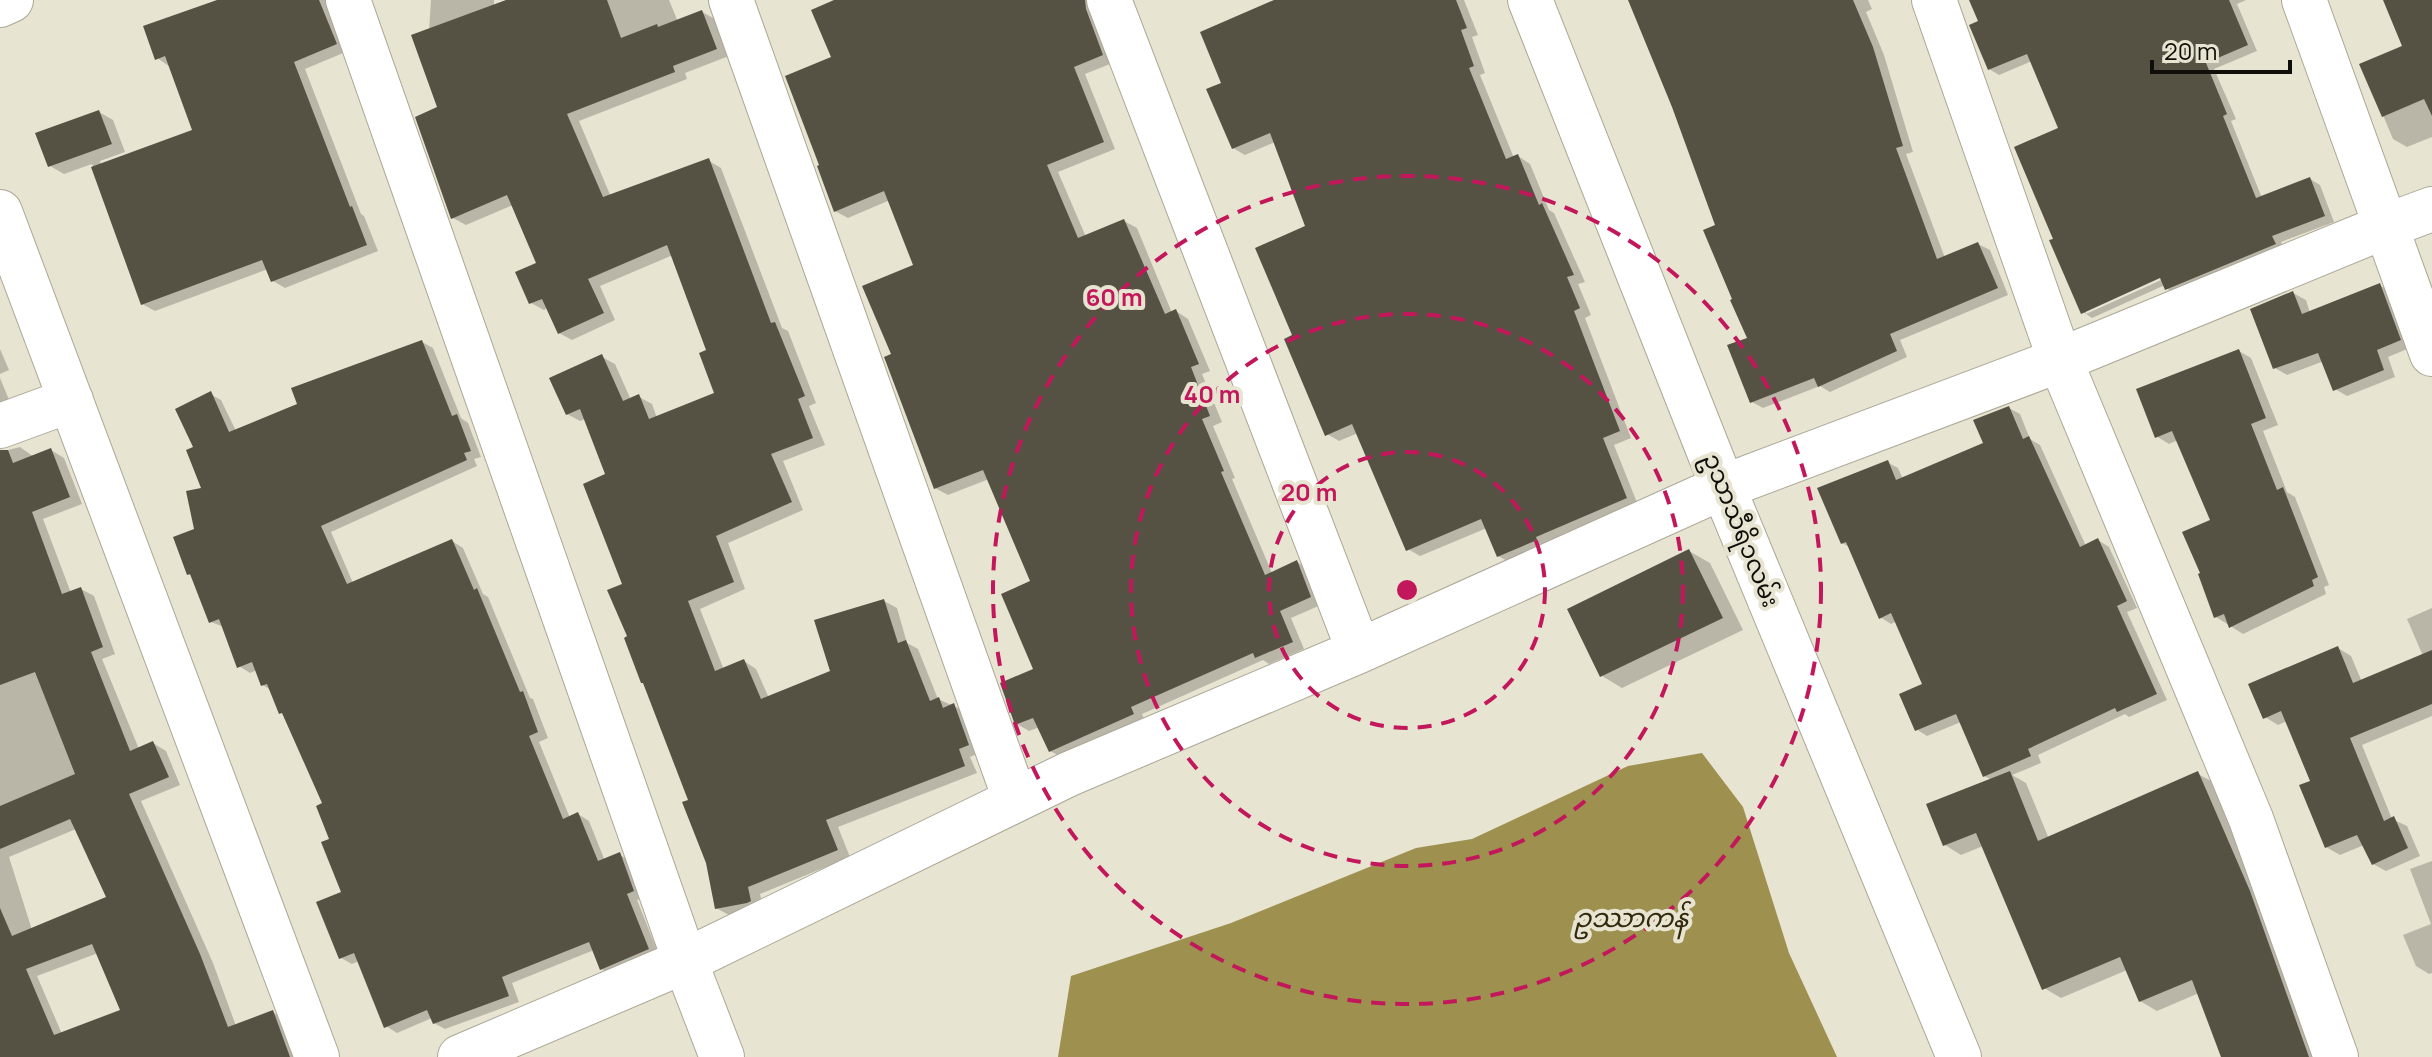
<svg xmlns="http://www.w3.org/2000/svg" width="2432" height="1057" viewBox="0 0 2432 1057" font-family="Manrope,'Noto Sans Myanmar',sans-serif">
	<rect width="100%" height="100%" fill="#e8e4d2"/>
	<path fill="#9e904f" d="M1702,753l41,54 46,146 48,104h-779l13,-81 160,-53 185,-75 56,-9 156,-73z"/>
	<path fill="#0003" fill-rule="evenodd" d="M223,0h104l21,51 -43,18 56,145 3,2 14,35 -93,37 -12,-7 -5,-12 -113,42 -13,-7 -50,-140 -28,10 -14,-8 49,-54 14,8 12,32 -25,9 1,4 94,-33 -26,-66 -12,-8z
		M431,0h63v7l20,-7h155l9,22 24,-10 13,7 14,37 -44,17 2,6 -108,42 32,76 98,-36 12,7 61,160 6,3 28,72 -7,3 16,39 -42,16 20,49 -75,33 17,46 -45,20 24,61 20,-9 12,8 13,29 63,-26 52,-71 13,7 10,35 11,6 20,50 29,13 14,40 -11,5 7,16 -139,54 12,30 -90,37 3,14 -2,1 -32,6 -13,-7 -8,-45 -17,-62 -61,-164 -22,-162 -22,-56 -6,2 -13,-7 35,-57 13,7 16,36 8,-3 13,7 5,14 60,-24 -8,-43 -36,-96 -73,31 15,34 -43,20 -13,-7 -11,-25 -4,2 -13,-7 7,-39 -25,-59 -47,20 -13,-7 -24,-187z
		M839,0h255l21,62 -30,12 30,75 -57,23 28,65 38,-16 13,7 35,85 4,-2 12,8 22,52 -8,3 20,48 -9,4 22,52 -3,1 40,94 25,-11 12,7 14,35 -32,14 13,31 -35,15 -6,-4 -121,54 3,7 -82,37 -13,-7 -10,-24 -11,4 -12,-7 19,-54 -3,-88 -44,-103 -41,16 -13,-7 -42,-133 22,-89 -25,-66 -42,18 -13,-7 -2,-153z
		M1279,0h185l14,35 -6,2 13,36 -5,2 34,83 4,-2 12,8 19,46 5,3 31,69 -7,2 13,31 -6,3 46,120 -17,7 24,60 -127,58 -13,-7 -11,-28 -67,28 -12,-7 -50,-116 -19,8 -12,-7 -32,-98 13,-108 -33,-86 -30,13 -12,-7 -10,-64z
		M1630,0h238l4,9 -6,3 18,43 29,97 -7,2 39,104 33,-14 12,6 18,45 -108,45 7,17 -77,35 -10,-6 -57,22 -11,-6 -2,-63 -15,-39 -18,-74 -44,-120z
		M1971,0h275l-9,4 20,47 -43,18 22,50 -5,2 31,77 48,-19 10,6 14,37 -53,20 3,8 -108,44 -10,-6 -1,-3 -73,33 -9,-6 -22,-183 -29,-68 -33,14 -10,-6 -9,-47zM2168,272l2,4 -84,38v-5z
		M2385,0h47v137l-25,10 -14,-8 -31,-74 36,-15v-2l6,-3z
		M2379,285l13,7 20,55 -24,10 7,20 -48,19 -12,-7 -11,-28 -37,14 -12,-7 18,-75 13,7 4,13z
		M422,342l11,6 28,70 7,5 13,34 -7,2 3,7 -146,66 22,51 99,-42 11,7 20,46 5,3 42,101 3,1 15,39 -9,4 31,76 8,-4 11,7 16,40 15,-6 11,6 13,36 -7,3 22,55 -47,20 -11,-6 -7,-19 -82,33 7,19 -74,27 -11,-6 -2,-5 -35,15 -11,-7 -27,-65 -7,3 -11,-6 3,-65 -19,-89 -53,-113 -9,-6 -6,-15 -7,3 -11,-7 -15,-39 -13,-5 -17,-45 -6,-3 16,-84 -8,-42 14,-54 11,6 15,31 64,-26z
		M0,349l9,21 -9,4z
		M2239,351l12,7 27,67 -15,6 24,61 8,5 34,88 -5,2 2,7 -83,40 -27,-17 -4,-95 -34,-82 -9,4 -13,-8z
		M0,378l12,29 -12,7z
		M2009,408l11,6 10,25 10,6 46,101 12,-6 11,7 28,61 -10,4 40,88 -38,17 -4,-3 -87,41 3,8 -29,12 14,8 23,56 149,-65 17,9 107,274h-99l-24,-64 -42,18 -17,-10 -13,-31 -66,28 -17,-10 -61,-142 -22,9 -16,-10 47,-65 -8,-4 -23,-54 -34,14 -11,-7 8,-43 -27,-65 -6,3 -11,-7 -29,-69 -9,-5 45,-81 11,6 5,11 82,-35z
		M20,447l14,10 17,-7 13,8 18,46 -39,15 28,74 10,-4 13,7 21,58 -13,5 37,90 14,-6 13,8 14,34 -39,16 72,162 23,63 36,-14 13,7 14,38h-299v-605zM76,829l32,70 -76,31 -23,-73zM98,953l24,58 -60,23 -25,-58z
		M1689,551l21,12 33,67 -121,58 -20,-12z
		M2432,608v108l-70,29 30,74 15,7 13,30 -34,15 -13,-7 -9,-19 -24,10 -14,-8 -13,-65 -26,-61 -9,4 -13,-8 73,-69 13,8 11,26 61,-26 -16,-37z
		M2432,861v112l-3,1 -13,-8 -13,-31 28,-11 -21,-55z"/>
	<path fill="#555243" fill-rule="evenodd" d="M217,0h102l18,44 -43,18 56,145 2,-1 15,39 -96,37 -9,-22 -121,45 -50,-138 101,-37 -27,-74 -10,4 -12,-34z
		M506,0h101l14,38 36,-14 1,3 44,-17 15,39 -44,17 2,6 -108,42 36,83 106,-39 62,165 4,-1 30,74 -7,3 15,39 -42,16 21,48 -76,34 18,46 -46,19 27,70 29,-12 17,40 69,-28 -16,-51 70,-21 14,44 8,-3 24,61 9,-4 4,11 11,-5 15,42 -10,4 6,17 -139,54 12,30 -90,37 3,14 -4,2 -32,6 -9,-46 -24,-61 6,-2 -45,-117h-2l-17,-45 3,-2 -20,-46 15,-6 -39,-100 22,-10 -25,-65 -14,6 -17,-37 53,-24 21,47 16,-7 10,25 65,-26 -15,-40 7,-3 -39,-105 -79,34 16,34 -46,21 -16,-35 -13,5 -14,-32 21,-9 -29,-68 -56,24 -36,-102 22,-10 -26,-72z
		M834,0h251l1,9 17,46 -29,12 30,75 -57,23 31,73 46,-19 41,95 11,-5 23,55 -8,3 19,49 -8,3 22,52 -3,1 44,103 32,-15 14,37 -31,14 13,31 -38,16 -2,-5 -122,54 3,7 -85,38 -16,-34 -18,7 -15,-42 33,-14 -32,-75 29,-13 -47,-111 -49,19 -50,-132 7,-3 -29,-68 51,-21 -29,-74 -50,21 -17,-46 2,-1 -34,-89 46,-19 -20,-47z
		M1274,0h182l11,28 -6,2 13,36 -5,2 37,91 12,-5 21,51 3,-2 32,72 -7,2 13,31 -6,3 46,120 -17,7 24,60 -91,39 1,3 -40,17 -16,-38 -75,32 -54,-127 -27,12 -41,-97 8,-4 -37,-87 50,-22 -35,-93 -38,16 -26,-60 15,-6 -21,-51z
		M1628,0h225l20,47 30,99 -7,2 41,111 41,-17 20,46 -108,46 7,17 -79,36 -4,-9 -64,25 -23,-58 20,-7 -17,-38 2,-1 -29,-69 12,-5 -43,-118z
		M1969,0h260l19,45 -42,18 21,51 -4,2 33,82 54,-21 15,39 -53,20 4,8 -111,46 -5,-12 -79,36 -32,-74 4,-1 -39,-92 44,-19 -31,-74 -39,16 -19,-45 9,-4z
		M2383,0h49v116l-8,-17 -42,18 -23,-53 43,-18z
		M99,110l13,34 -64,23 -13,-34z
		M2380,283l21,57 -24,10 7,20 -51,21 -15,-38 -45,16 -23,-60 43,-18 9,23z
		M422,340l30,76 5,-2 14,37 -7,2 3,7 -146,66 26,58 105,-45 22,51 3,-2 43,104 3,-1 15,41 -9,4 34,83 15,-7 20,49 22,-9 14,39 -7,3 22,55 -49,21 -11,-28 -87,35 7,19 -76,28 -6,-14 -43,18 -30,-75 -15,6 -23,-57 25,-10 -20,-50 8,-3 -13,-33 6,-3 -40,-90 -3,1 -12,-30 -6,2 -9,-24 -15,6 -18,-49 -10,4 -19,-49 -3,1 -14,-38 21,-8 -8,-38 15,-3 -15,-38 7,-3 -18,-38 36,-18 18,41 68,-28 -6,-16z
		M2239,349l27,69 -15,6 26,66 6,-3 35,90 -6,3 2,6 -85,42 -5,-14 -10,4 -16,-44 2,-1 -18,-41 28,-12 -38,-89 -17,7 -19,-49z
		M2009,406l14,33 6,-3 51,111 18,-9 29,63 -10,5 40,88 -40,18 -2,-4 -87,41 3,7 -48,21 -27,-63 -41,17 -16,-37 23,-10 -31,-71 -12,6 -33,-77 -5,2 -24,-56 71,-28 8,20 87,-37 -10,-23z
		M51,448l19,49 -38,15 30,82 19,-7 22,60 -12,5 39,99 23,-10 16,36 -40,17 71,160 28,73 45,-17 17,47h-290v-149l12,28 94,-39 -36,-78 -70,30v-43l75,-32 -40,-102 -35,13v-235h8l5,13zM92,944l28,66 -66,25 -28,-66z
		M1689,549l34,69 -123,59 -33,-68z
		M2338,646l15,37 79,-33v54l-82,34 34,83 10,-5 14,32 -36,17 -15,-30 -32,13 -26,-63 11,-4 -29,-70 -18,8 -15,-35z
		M2010,771l28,70 160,-70 52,120 59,166h-88l-29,-77 -53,22 -19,-45 -78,33 -66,-157 -33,13 -17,-42z"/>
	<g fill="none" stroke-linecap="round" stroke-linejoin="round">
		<defs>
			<path id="minor" d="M348,0l337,961 37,96
				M731,0l284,799
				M1109,0l250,651
				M1530,0l193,487 236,570
				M1934,0l126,360 191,459 85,238
				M2304,0l128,354
				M0,5l11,-5
				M0,212l317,845
				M0,426l71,-26
				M460,1057l225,-96 384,-187 290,-123 364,-164 337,-127 326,-134 46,-17"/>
		</defs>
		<use href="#minor" stroke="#aba796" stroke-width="46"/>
		<use href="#minor" stroke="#fff" stroke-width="44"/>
	</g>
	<g fill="none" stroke="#c2185b" stroke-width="4" stroke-dasharray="14 10">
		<circle cx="1407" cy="590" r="138"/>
		<circle cx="1407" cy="590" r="276"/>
		<circle cx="1407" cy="590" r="414"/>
	</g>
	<g text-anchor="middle" stroke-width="8" stroke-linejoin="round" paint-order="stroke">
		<g font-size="24" fill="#0f0e08" stroke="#e8e4d2">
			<text transform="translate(1741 530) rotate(68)" y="8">ဥသာသီရိ၁လမ်း</text>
		</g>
		<g font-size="26" font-style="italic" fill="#312a0c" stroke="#e8e4d2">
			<text x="1631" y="927">ဥဿာကန်</text>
		</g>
	</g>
	<circle cx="1407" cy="590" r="12" fill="#c2185b" stroke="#e8e4d2" stroke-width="4"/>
	<g font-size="24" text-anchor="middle" font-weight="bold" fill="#c2185b" stroke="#e8e4d2" stroke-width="8" stroke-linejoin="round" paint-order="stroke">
		<text x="1114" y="306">60 m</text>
		<text x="1212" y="403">40 m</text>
		<text x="1309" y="501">20 m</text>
	</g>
	<path d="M2152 60v12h138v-12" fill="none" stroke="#0f0e08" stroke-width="4"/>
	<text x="2164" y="60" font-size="24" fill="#0f0e08" stroke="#e8e4d2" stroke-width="6" paint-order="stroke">20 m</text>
</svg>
